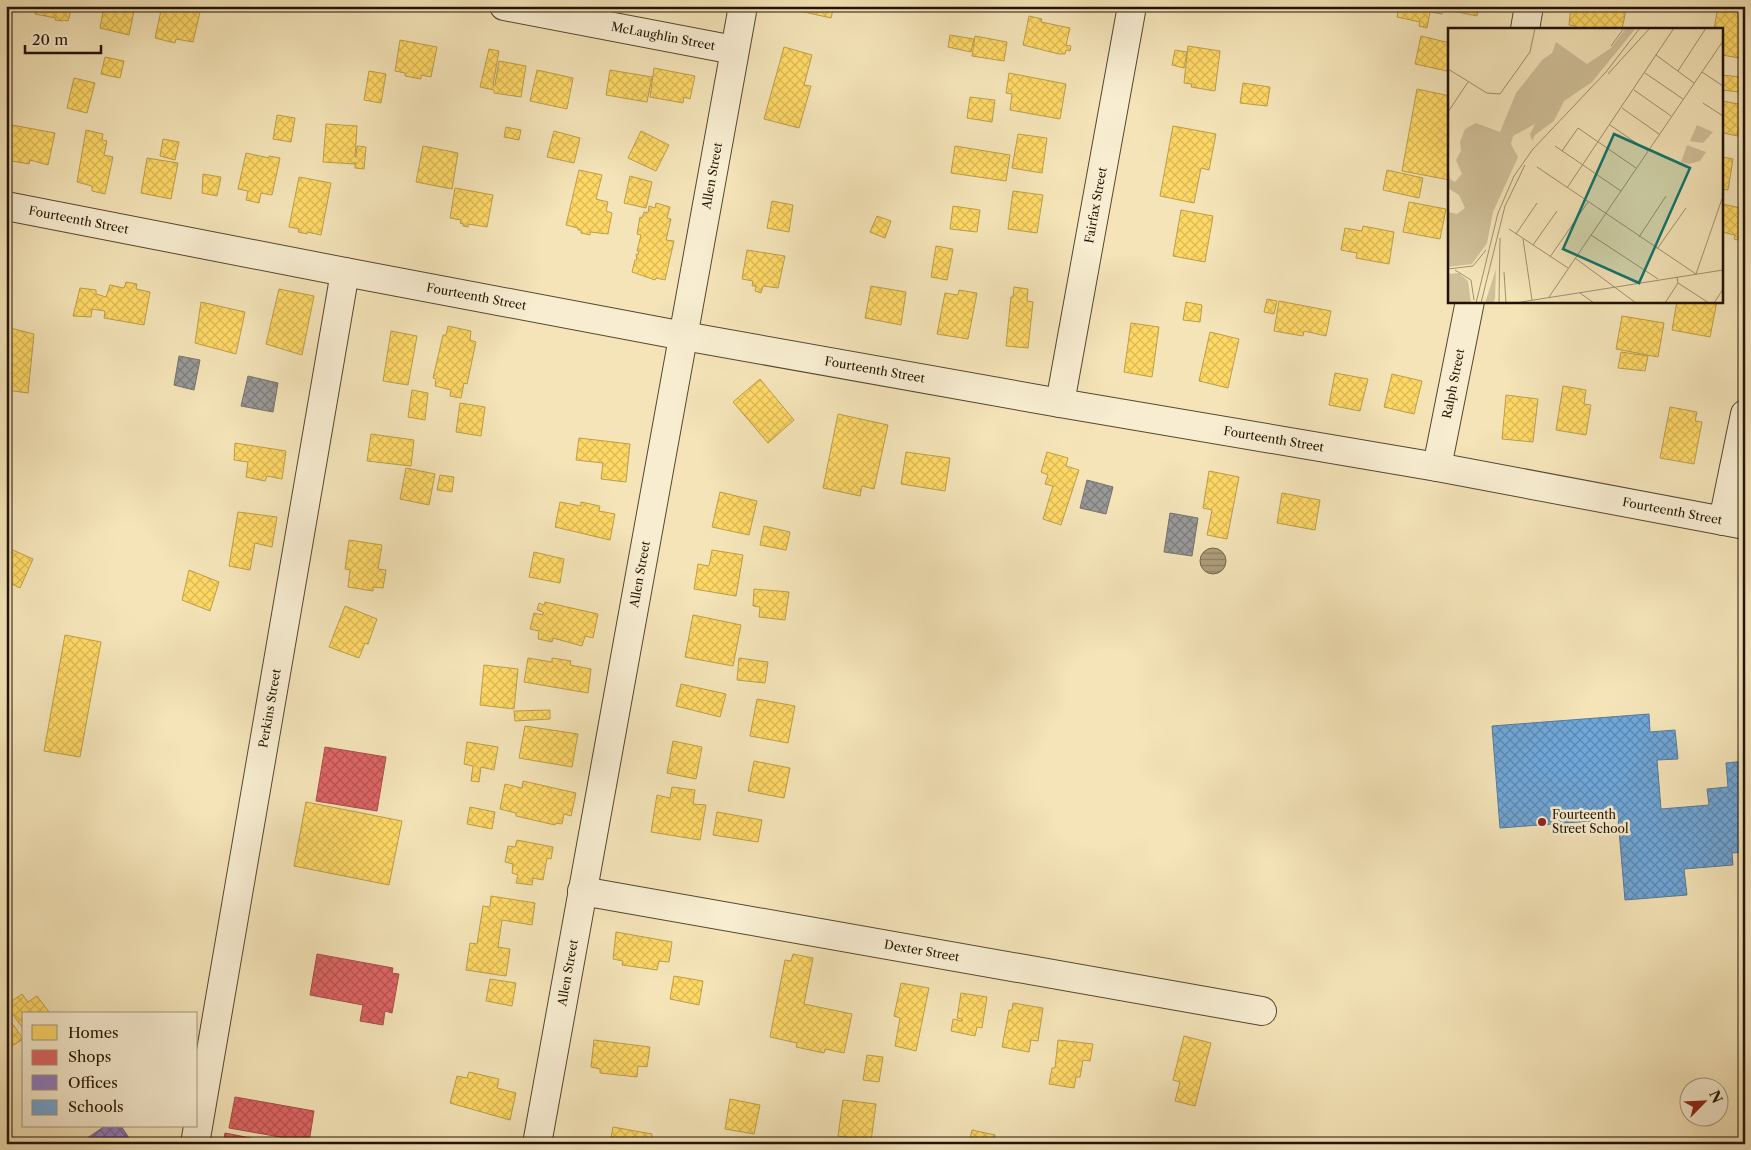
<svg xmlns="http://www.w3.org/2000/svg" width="1751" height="1150" viewBox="0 0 1751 1150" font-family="'Libre Caslon Text',serif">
	<defs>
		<pattern id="water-rules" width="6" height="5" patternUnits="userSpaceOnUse" patternTransform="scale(1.25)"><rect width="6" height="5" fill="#ad9d7a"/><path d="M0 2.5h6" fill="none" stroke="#8c7f62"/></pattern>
		<pattern id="homes-cross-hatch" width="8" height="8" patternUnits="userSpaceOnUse" patternTransform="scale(1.25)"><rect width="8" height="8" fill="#ffd966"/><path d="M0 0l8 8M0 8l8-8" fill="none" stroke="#dab957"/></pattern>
		<pattern id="shops-cross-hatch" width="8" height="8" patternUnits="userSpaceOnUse" patternTransform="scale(1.25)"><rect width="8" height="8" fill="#e06666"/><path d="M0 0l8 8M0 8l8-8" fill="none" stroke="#b55352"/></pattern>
		<pattern id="offices-cross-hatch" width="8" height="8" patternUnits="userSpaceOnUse" patternTransform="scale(1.25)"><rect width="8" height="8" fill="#8e7cc3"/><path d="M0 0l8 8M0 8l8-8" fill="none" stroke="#74649c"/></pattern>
		<pattern id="schools-cross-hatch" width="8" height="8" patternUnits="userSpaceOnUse" patternTransform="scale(1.25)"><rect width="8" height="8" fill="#6fa8dc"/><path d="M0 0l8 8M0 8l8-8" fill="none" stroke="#5b88b0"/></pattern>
		<pattern id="industry-cross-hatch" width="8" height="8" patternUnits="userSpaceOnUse" patternTransform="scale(1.25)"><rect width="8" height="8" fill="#999"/><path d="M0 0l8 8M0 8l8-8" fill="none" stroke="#7c7c7a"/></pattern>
	</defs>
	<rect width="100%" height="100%" fill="#f4e4b8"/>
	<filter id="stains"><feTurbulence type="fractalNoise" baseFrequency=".004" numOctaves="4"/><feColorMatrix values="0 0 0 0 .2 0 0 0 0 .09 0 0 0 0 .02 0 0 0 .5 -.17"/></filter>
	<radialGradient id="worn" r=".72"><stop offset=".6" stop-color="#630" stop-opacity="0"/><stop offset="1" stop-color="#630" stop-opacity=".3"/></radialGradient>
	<path fill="url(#water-rules)" stroke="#75664a" d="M1200 561a13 13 0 1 1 26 0a13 13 0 1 1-26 0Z"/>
	<path fill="url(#homes-cross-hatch)" stroke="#bd9e48" d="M36,6h36l-4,15 -4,-1 -1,1 -8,-1 1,-2 -21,-4z
		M104,6h31l-6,29 -29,-7z
		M162,6l13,1 19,-1v4l6,2 -7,30 -17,-3 -1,4 -20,-5z
		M796,6h38l-3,12 -36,-8z
		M1399,6h80l-2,10 -34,-7 -1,5 -12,-2 -3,16 -8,-2 1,-4 -23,-5z
		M1571,6h33l16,2v-2l4,1 -1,3h3l-4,19h-48l1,-3 -6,-1z
		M1718,6h27v53l-23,-4v-26h-8z
		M1029,16l13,3 -1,3 29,6 -4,17 5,1 -1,5 -4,-1 -1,4h-6l-36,-9z
		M950,35l24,4 -3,13 -23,-5z
		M975,36l32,6 -3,19 -32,-5z
		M1421,36l29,7v16l-3,12 -32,-7z
		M400,40l37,7 -6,30 -10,-2v4l-16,-3v-3l-10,-2z
		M1188,46l32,5 -5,40 -24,-4 1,-3 -8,-1z
		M784,47l28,8 -8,30 7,1 -12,42 -35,-9z
		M489,49l10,2 -6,34h2l4,-24 27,5 -5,31 -27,-4v-3l-14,-3z
		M1175,50l12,2 -3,16 -12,-3z
		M105,57l19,4 -4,17 -19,-4z
		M654,68l41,8 -5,23 -6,-2 -1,6 -33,-6z
		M537,70l36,8 -6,31 -37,-8z
		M610,70l42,7 -5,25 -41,-7z
		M369,71l17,3 -5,29 -17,-3z
		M1009,73l57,11 -6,35 -50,-9 2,-16 -6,-1z
		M1722,75l18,2 -1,15 -17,-2z
		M74,78l21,5 -8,30 -20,-5z
		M1243,83l27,4 -3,19 -27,-3z
		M1417,89l33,7v84l-48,-9z
		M970,97l25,3 -3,22 -25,-4z
		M1722,101l22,4 -7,31 -13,-3 -2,7z
		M277,115l18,3 -4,24 -18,-3z
		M326,124l31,2 -2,31h1l1,-11 9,1 -2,22 -9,-1v-6v2l-32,-2z
		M12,125l43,8 -7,32 -18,-5 -1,4 -23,-4z
		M1173,126l43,8 -7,36 -8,-2 -7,35 -34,-7z
		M506,127l15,3 -2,10 -15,-3z
		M86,130l17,4 -1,6 5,1 -3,14 9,2 -8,37 -13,-3v-5l-15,-4z
		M554,131l26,7 -6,25 -27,-6z
		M641,131l28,14 -13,26 -28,-13z
		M1018,134l29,4 -5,35 -30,-5z
		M163,139l16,3 -4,18 -15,-4z
		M423,146l35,7 -6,36 -36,-7z
		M955,146l55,9 -4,26 -55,-8z
		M246,153l23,5v-2l11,2 -8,37 -11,-2 -2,10 -13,-3 2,-9 -10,-2z
		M1722,157l11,2 -5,31 -6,-1z
		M147,158l31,5 -7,36 -30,-6z
		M579,170l23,5 -6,24 12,3 -2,9 6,2 -4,21 -18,-2v3l-9,-2v-3h-3v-2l-12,-3z
		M1387,170l36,8 -4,20 -36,-8z
		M203,174l18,3 -4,19 -15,-3z
		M630,176l22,6 -6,26 -22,-5z
		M299,177l32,6 -10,52 -14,-3v2l-9,-2 1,-3 -10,-2z
		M455,188l38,7 -6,32 -19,-3v3l-5,-1v-2l-3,-1 1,-3 -11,-2z
		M1013,191l30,4 -6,38 -29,-4z
		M772,201l21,4 -4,27 -22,-4z
		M1409,202l37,7 -6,30 -37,-7z
		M656,203l14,4 -3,11 4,1 -5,21 8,1 -9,39 -9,-2 -1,2 -23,-8 3,-12h2l-1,-6 2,1 1,-4h-2l4,-16 -4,-1 3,-17 2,1 2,-6 4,1 1,-7 6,2z
		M1722,204l23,5v24l-1,3h-5l-1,4 -4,-1 1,-4 -13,-3z
		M953,206l27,4 -3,22 -27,-3z
		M1181,210l32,6 -8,46 -32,-6z
		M877,216l14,5 -6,17 -15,-6z
		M1363,226l31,6 -5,32 -33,-6 1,-5 -16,-3 4,-22 17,3z
		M936,246l17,3 -6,31 -16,-3z
		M747,250l38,6 -7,32 -15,-2 -2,7 -6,-2 1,-5h-4l1,-5 -11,-2z
		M126,282l11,2 -1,5 14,3 -6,33 -40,-7 1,-7 -13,-2 -1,8 -18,-1 7,-28 16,2v4l10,3 4,-12 14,3z
		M871,286l35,6 -5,33 -36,-7z
		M1014,287l14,2 -1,12 6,1 -5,46 -22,-2 5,-49h2z
		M279,289l35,7 -12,59 -36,-11z
		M959,290l18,3 -9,46 -31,-5 8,-41 13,2z
		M1267,299l10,2 -3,13 -10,-2z
		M1279,301l52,10 -5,25 -22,-5 -1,5 -29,-5z
		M1677,301h40l-7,36 -38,-7z
		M201,302l44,10 -9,42 -41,-11z
		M1186,302l16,3 -2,17 -17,-2z
		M1622,316l42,7 -6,34 -42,-8z
		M1131,323l28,4 -7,50 -28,-5z
		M448,326l23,5 -1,9 6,2 -9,42 -3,-1 -3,15 -11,-2 1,-6 -16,-4 1,-7 -3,-1 10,-43h3z
		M6,327l28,7 -6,59 -22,-3z
		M391,331l26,5 -9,49 -25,-4z
		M1210,332l29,7 -11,49 -29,-7z
		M1621,352l27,4 -3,15 -27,-3z
		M1335,373l33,6 -8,32 -31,-6z
		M1392,374l30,7 -8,33 -30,-7z
		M760,379l34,41 -26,23 -35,-41z
		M1563,386l23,4 -2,14 7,1 -5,30 -30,-5z
		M412,390l16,3 -3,27 -17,-3z
		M1506,395l32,4 -5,43 -31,-3z
		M460,403l25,4 -4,29 -25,-4z
		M1670,407l27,5 -2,9 7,1 -8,42 -34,-6z
		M838,414l50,11 -14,64 -12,-3 -2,10 -37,-8z
		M371,434l43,6 -3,26 -44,-5z
		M579,438l51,6 -4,38 -25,-3 2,-16 -27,-3z
		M235,443l51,8 -4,28 -15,-3 -2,5 -19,-4 2,-15 -14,-2z
		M906,452l44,6 -5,33 -44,-7z
		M1047,452l21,6 -2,8 13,4 -18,55 -18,-6 10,-33 -8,-2 3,-9 -7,-3z
		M406,468l29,6 -6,31 -29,-6z
		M1209,471l30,6 -12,62 -20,-4 5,-25 -9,-2z
		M440,475l14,2 -2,15 -15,-2z
		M720,492l37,9 -8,34 -37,-8z
		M1282,493l38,7 -5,30 -38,-7z
		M560,502l21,4v-4l19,4 -1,5 16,3 -5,26 -55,-13z
		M238,512l39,5 -5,30 -17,-4 -5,27 -21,-4z
		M764,526l26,6 -4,18 -26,-5z
		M349,540l33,5 -4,24 8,1 -3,18 -10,-1v4l-25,-4 2,-17 -5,-1z
		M6,547l27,12 -13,29 -14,-7z
		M712,550l31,5 -7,41 -42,-7 4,-25 11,2z
		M534,552l30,7 -4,24 -31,-6z
		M189,570l30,12 -9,29 -28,-11z
		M754,589l35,3 -4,28 -26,-3 1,-10 -7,-1z
		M545,602l53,12 -5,24 -8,-2 -3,10 -29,-8 -1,4 -14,-3 1,-8 -9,-2 4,-16 9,2v-3l-6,-2 2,-7 5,2z
		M345,606l32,13 -9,25 -3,-1 -6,15 -30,-11z
		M693,615l48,10 -8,41 -48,-9z
		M65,635l36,7 -21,115 -36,-6z
		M528,658l24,4v-4l19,3 -1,4 21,4 -3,24 -64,-11z
		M739,658l29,4 -3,21 -28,-3z
		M484,665l34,4 -4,40 -34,-4z
		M681,684l45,10 -6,23 -44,-11z
		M757,699l38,7 -7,37 -38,-7z
		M550,710v9l-35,2 -1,-10z
		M525,726l53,8 -6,33 -53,-9z
		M673,741l29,6 -6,32 -29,-6z
		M467,742l31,5 -4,23 -13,-3 -2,15 -8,-1 2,-15 -9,-2z
		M754,761l36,7 -6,30 -36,-7z
		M523,781l53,12 -5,23 -7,-2 -2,10 -6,-1 -1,2 -39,-9v-3l-16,-4 5,-25 17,4z
		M672,787l23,3 -2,14 13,1 -6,35 -49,-8 6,-37 13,3z
		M306,802l96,19 -13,64 -95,-19z
		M470,807l25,5 -3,17 -25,-5z
		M717,812l45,8 -4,22 -45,-7z
		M517,840l36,7 -2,12 -4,-1 -4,22 -10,-2 -1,7 -16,-2 2,-8 -6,-2 1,-9 -8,-2 3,-16 7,1z
		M491,896l44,7 -3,22 -30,-5 -4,27 12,2 -4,27 -40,-6 4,-27 7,1 6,-38 7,1z
		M616,932l56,10 -3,20 -10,-1 -2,9 -35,-5 1,-4 -10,-2z
		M793,954l20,4 -9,46 48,10 -8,39 -19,-4 -1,4 -28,-6 1,-4 -27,-6 15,-77 6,1z
		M674,976l29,5 -4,24 -29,-6z
		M490,979l26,4 -4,23 -26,-5z
		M901,983l28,5 -13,63 -21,-5 5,-28 -6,-2z
		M961,993l26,4 -5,31 -5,-1 -2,9 -24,-5 2,-12 9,2v-2l-5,-1z
		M22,994l6,8 9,-6 12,16 -2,2h-23v16l-18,-25z
		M1013,1003l30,5 -5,33 -7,-1 -2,12 -27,-5 7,-37h3z
		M6,1014l17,25 -17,11z
		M1184,1036l27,7 -16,63 -20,-5 5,-19 -7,-2z
		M594,1040l56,7 -3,20 -9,-1 -1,11 -37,-4v-4l-9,-2z
		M1058,1040l35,4 -3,17 -7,-1 -3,17h-4l-2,11 -25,-4 3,-16h3z
		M867,1055l16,2 -4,25 -16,-2z
		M469,1072l30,7 -2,9 19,5 -6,27 -60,-17 7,-27 10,2z
		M730,1099l30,6 -6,29 -29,-5z
		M843,1100l33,4 -5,37 -33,-5z
		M613,1127l39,7 -1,10h-41z
		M972,1130l23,5 -2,9h-24z"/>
	<path fill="url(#shops-cross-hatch)" stroke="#a74d48" d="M325,747l61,10 -9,54 -61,-10z
		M317,954l76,14 -1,5 7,1 -7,39 -7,-2 -2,14 -23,-4 3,-16 -53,-10z
		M235,1097l79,14 -5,31 -80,-14z
		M225,1133l56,11h-58z"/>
	<path fill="url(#offices-cross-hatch)" stroke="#6e5c89" d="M105,1126h16l12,18h-44l-3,-5z"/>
	<path fill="url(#schools-cross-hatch)" stroke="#587b9a" d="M1649,714l1,18 25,-2 3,29 -21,1 4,49 48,-4 -2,-16 21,-2 -2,-24 19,-2v91l-13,1 1,12 -49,4 3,26 -62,5 -7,-81 -118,9 -8,-102z"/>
	<path fill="url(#industry-cross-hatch)" stroke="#75716b" d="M179,356l21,4 -6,30 -20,-5z
		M248,376l30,7 -5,29 -32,-6z
		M1087,480l26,7 -7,27 -26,-6z
		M1170,513l28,5 -6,38 -28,-4z"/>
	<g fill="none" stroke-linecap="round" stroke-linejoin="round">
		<defs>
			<g id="minor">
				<path id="s1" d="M504,6l230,44"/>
				<path d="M1525,29l4,-23"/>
				<path id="s2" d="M6,206l339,66 339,64 376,67 377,64 308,58"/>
				<path id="s3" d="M1060,403l72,-397"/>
				<path id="s4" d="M1437,467l33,-166"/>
				<path d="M1723,521l22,-107"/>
				<path id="s5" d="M582,891l680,120"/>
				<path id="s6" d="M195,1144l150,-872"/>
				<path id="s7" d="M537,1144l206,-1138"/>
			</g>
		</defs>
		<use href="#minor" stroke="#56472f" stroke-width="30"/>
		<use href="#minor" stroke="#f8edd1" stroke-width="28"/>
	</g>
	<circle fill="#8f2418" stroke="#f8edd1" stroke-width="2" cx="1542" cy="822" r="5"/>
	<g text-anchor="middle" stroke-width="5" stroke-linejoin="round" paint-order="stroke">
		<g font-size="12" fill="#221301" stroke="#f8edd1">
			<text dy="4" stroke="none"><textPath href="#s1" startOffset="162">McLaughlin Street</textPath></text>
			<text dy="4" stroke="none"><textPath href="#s7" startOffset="984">Allen Street</textPath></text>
			<text dy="4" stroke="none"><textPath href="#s3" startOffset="201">Fairfax Street</textPath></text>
			<text dy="4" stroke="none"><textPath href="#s2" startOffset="74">Fourteenth Street</textPath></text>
			<text dy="4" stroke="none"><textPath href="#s2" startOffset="479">Fourteenth Street</textPath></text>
			<text dy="4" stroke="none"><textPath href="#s2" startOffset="884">Fourteenth Street</textPath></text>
			<text dy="4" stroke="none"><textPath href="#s4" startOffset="85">Ralph Street</textPath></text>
			<text dy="4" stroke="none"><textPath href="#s2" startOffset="1289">Fourteenth Street</textPath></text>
			<text dy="4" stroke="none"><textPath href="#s2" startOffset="1694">Fourteenth Street</textPath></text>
			<text dy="4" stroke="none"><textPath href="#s7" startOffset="579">Allen Street</textPath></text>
			<text dy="4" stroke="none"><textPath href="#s6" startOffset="442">Perkins Street</textPath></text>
			<text dy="4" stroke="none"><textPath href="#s5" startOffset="345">Dexter Street</textPath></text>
			<text dy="4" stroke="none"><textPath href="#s7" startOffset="174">Allen Street</textPath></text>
		</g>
		<g font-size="12" fill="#221301" stroke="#f8edd1" text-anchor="start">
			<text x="1552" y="819">Fourteenth<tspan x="1552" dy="14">Street School</tspan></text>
		</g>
	</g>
	<g transform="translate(1448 28)">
		<rect width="275" height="275" fill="#f4e4b8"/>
		<path d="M249,97l16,7 -10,11 -13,-2zM239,117l19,7 -6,9 -11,3 -8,-2z" fill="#d0c099"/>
		<path d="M178,0h10l-44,54 -28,19 -10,20 -19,14 -3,6 -2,-7 5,-10 -22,12 -2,8 7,13 -25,55 -6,31 -15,21 -24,3v-55l9,2 8,-6 -6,-13 -10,-6 -1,-20 2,10 5,3 7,-8 -6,-14 5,-9 -1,-9 5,-13 11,-6 24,9 16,-39 27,-34 9,-6 4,-11 31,22 24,-16zM48,241l-1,30 -2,4h-8zM11,245l9,8 3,22h-23v-29z" fill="#d0c099"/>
		<path fill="none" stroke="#a0906f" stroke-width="1" d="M163,18l13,-18M208,27l38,28M0,41l39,24 13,1 30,-42 5,-24M230,43l28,-43M254,44l21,14M197,45l38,26M160,46l42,-46M186,62l37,26M255,75l20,13M174,80l37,26M0,84l20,-30M162,97l38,26M107,118l66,45M114,123l16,-23 58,40M89,139l159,107 27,-78M119,160l107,-160M61,201l59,39M68,206l21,-31M143,207l67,44M191,209l27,-41M75,211l9,61M85,217l24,-34M209,221l29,-41M102,229l38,-55M127,230l61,45M0,241l25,-3 13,-16M7,242l16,10 3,20M56,244l2,31M229,249l1,6 31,20M132,265l14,10M101,269l174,-256M28,275l22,-90 16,-37 19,-27 73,-77 34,-44M33,275l24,-97 20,-41M51,275l1,-65M67,275l208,-33M217,275l13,-20M266,275l9,-14"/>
		<path fill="#0f766e" fill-opacity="0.15" stroke="#0f766e" stroke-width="2.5" d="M166,106l76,34 -51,115 -76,-34z"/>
		<rect width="275" height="275" fill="none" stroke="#221301" stroke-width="2.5"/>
	</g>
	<rect width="1751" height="1150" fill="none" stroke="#f4e4b8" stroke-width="25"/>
	<rect x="8" y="8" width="1736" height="1135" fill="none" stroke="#221301" stroke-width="2.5"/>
	<rect x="12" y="12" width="1726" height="1125" fill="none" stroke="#221301"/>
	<rect x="22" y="1012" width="175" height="115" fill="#f8edd1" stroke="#a2967e"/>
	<rect x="32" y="1025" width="25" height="15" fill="#ffd966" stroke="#a2967e"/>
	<text x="68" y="1038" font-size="15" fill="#221301">Homes</text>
	<rect x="32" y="1050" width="25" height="15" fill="#e06666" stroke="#a2967e"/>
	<text x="68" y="1062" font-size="15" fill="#221301">Shops</text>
	<rect x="32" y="1075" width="25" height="15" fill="#8e7cc3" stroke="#a2967e"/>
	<text x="68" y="1088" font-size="15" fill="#221301">Offices</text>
	<rect x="32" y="1100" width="25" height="15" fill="#6fa8dc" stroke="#a2967e"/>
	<text x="68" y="1112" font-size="15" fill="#221301">Schools</text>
	<g transform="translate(1704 1102) rotate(66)"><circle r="24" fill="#f8edd1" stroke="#a2967e"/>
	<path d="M0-4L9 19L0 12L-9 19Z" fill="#8f2418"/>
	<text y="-8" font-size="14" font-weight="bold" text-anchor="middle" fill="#221301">N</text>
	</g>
	<path d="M25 45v8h76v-8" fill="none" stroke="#221301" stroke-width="2.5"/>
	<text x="32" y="45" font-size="15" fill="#221301" stroke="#f8edd1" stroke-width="4" paint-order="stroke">20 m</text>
	<rect width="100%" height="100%" filter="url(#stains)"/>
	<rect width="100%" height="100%" fill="url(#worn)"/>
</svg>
